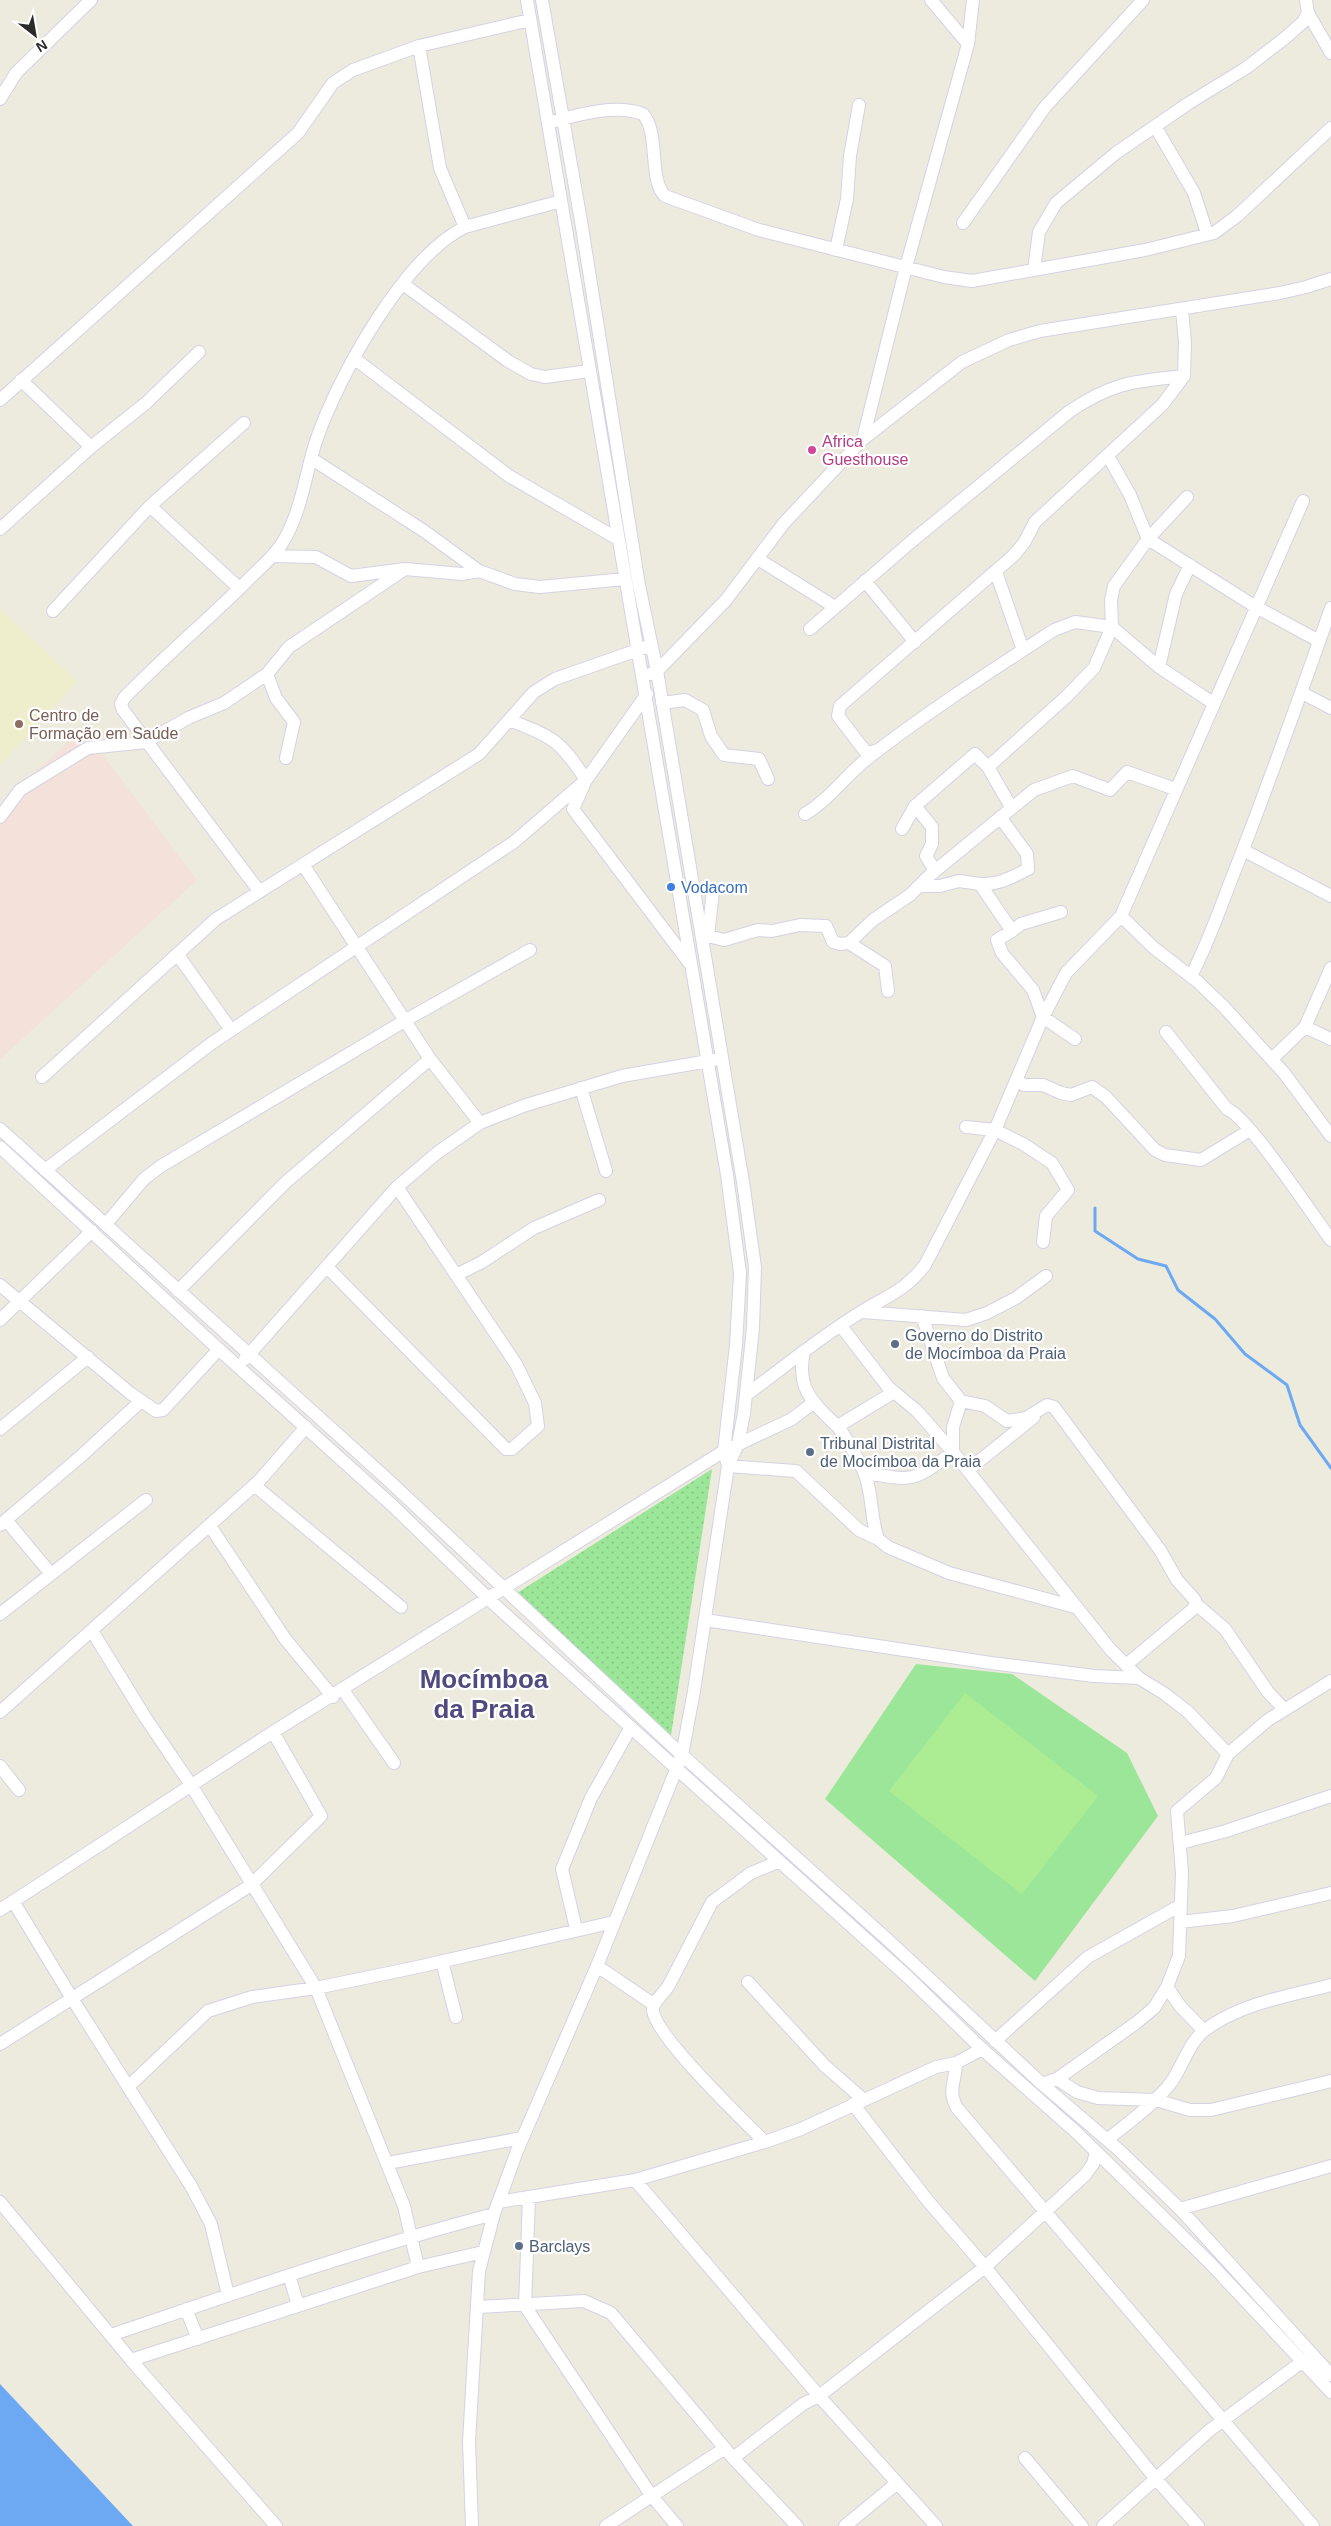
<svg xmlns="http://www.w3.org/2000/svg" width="1331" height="2526" viewBox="0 0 1331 2526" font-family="Helvetica,sans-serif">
	<defs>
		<pattern id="park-dots" width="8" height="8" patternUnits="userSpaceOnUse" patternTransform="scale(1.25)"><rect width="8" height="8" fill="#9be698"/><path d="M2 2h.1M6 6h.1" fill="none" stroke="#86c583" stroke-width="1.8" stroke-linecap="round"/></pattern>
	</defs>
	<rect width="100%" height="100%" fill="#edebdd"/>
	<path fill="#efeecc" d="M0,609l77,72 -77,85z"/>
	<path fill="#f4e1da" d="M82,728l115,152 -197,179v-253z"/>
	<path fill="#9be698" d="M916,1664l96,10 115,79 31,63 -123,165 -210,-182z"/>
	<path fill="url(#park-dots)" d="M712,1469l-41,266 -154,-142z"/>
	<path fill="#aced93" d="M965,1693l133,103 -76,98 -133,-103z"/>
	<path fill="#6da8f3" d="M0,2384l133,142h-133z"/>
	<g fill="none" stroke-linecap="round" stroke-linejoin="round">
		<path stroke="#6da8f3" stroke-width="3" d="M1095,1208v23l43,28 28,7 12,24 37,29 30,35 42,31 13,40 31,43"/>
		<defs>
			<path id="minor" d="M527,0l200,1175 13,98 -4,72 -12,106 4,15
				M931,0l37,44
				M1308,13l23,40
				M419,46l21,122 25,59
				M0,99l16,-26 75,-73
				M555,121c25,-7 62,-17 88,-7 17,19 5,65 22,82l94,34 185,47 28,4 173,-31 69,-17 23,-17 94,-88
				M1155,126l39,67 13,40
				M963,223l82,-116 98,-107
				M836,250l11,-51 3,-43 9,-51
				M1034,269l5,-37 17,-29 60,-50 73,-50 57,-35 39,-30 18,-16 5,-9 -2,-13
				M403,284l105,77 23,13 14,3 44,-6
				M355,359l154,117 109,63
				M21,380l70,67
				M0,400l298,-267 35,-50 20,-13 66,-24 111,-26
				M863,439l43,-172 62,-223 5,-44
				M312,459l112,72 55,40 36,13 25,3 85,-8
				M1187,497l-39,42 108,68 63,34
				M1303,501l-182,415 33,32 44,34 26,25 60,66 47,63
				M150,506l89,82
				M0,529l91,-82 55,-44 53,-51
				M272,556l44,1 35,19 54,-7 57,5 17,-3
				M758,559l77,48
				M996,572l27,78
				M865,581l50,61
				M53,611l97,-105 94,-83
				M810,629l102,-88 158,-130c43,-29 65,-30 114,-35
				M1159,667l17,-73 14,-29
				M267,674l9,24 18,24 -8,36
				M650,674l7,-3 69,-71 58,-77 79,-84 99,-77 47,-22 31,-9 240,-38 26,-6 25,-8
				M1302,693l29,15
				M662,703l23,-3 18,10 8,26 13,19 35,4 9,20
				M509,720c44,17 51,20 77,60l-13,29 117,155
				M878,750l-9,3 -4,-2 -27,-35 2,-10 173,-150 11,-13 11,-21 127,-117 22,-29 1,-34 -3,-32
				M988,767l23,40
				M915,806l17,21v17l-6,12 9,15
				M805,814c25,-15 40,-38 63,-56 59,-46 123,-87 186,-128l21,-8 37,5 -1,-27 3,-14 34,-47 -18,-44 -22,-39
				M0,817l20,-27 68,-42 58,-6 42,-24 36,-15 43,-29 22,-27 116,-78
				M902,829l13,-23 60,-52 13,13 79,-71 27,-28 18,-41 47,40 54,36
				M1243,850l88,46
				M304,866l126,193 50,64
				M980,884c18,1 33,-7 48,-15l-1,-15 -27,-37
				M919,886h21l19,-5 21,3 32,47 -15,9 5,13 31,37 10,27 32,22
				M259,891l-136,-181 -2,-6 3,-6c38,-39 79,-74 118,-112 12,-13 29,-26 39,-41 20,-30 24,-70 35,-104 22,-64 87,-183 149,-214l96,-26
				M713,891l-5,45 16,4 34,-10 14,1 28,-6 26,1 7,16 7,2 9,-1 36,23 3,25
				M1012,931l9,-7 40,-12
				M849,943l24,-23 37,-25 20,-20 104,-85 39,-14 37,14 17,-18 48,17
				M178,955l53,75
				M1191,976c18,-34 30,-71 44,-106 34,-86 65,-174 96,-262
				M1305,1027l26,12
				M1166,1032l61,77c20,6 87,108 104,131
				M1272,1059l33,-32 26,-59
				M42,1077l174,-158 263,-165 55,-62 21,-13 91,-32
				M1016,1080l8,5h19l18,8 10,2 21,-8 14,10 49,53 10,5 36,5 49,-30
				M581,1088l25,83
				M966,1127l29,3 28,14 29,19 16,27 -22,26 -3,26
				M0,1129l386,349 296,277 206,185 154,144 77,66 61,59 151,166
				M0,1147l214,198 179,161 102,99 414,373 73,71 94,83 134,131 121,129
				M45,1170l167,-127 302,-201 72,-62 61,-86
				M106,1224l38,-45 17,-13 245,-146 124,-70
				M327,1267l179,182h6l26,-23 -3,-23 -19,-39 -119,-177
				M456,1275l26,-13 52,-34 65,-28
				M0,1285l130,108 26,18 7,-1 56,-61
				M178,1291l108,-109 144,-123
				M863,1312l103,8 21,-7 29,-15 30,-22
				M0,1320l92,-89
				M841,1326l47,61 29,24 36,41 157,197 29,29 26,16 23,18 40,42
				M804,1351c-8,37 8,51 33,75 8,8 22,35 27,46 9,21 6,45 14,67l10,8 61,26 126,34
				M245,1359l152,-172 40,-34 43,-30 43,-17 99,-30 92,-16
				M746,1395c38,-28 74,-58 115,-83 27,-17 43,-20 64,-47l70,-135 48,-113 23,-44 55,-57
				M961,1401l24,5 22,15 19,-3 21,-13 7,2 106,143 17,30 18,20 1,4 -3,5 -67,56
				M838,1426l56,-34
				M0,1429l88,-72
				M728,1466l68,5 63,59 19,9
				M968,1470l66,-53
				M864,1472c49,10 49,10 89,-20v-25l8,-26 -18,-23 -21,-62
				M254,1485l147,122
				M6,1520l45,54
				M0,1525l80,-68 61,-56
				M210,1526l76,114 47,57
				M1196,1604l29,25 43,63 16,17
				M0,1614l146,-114
				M705,1620l286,43 103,13 45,2
				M92,1631l53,86 46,68 125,203 88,218 14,61
				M343,1690l51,73
				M0,1712l259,-231 47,-54
				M0,1766l19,24
				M1181,1843l45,-12 105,-35
				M13,1901l60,99 118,186 20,38 17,71
				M0,1910l273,-178 451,-281 68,-32 21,-16
				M1180,1922l53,-6 98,-23
				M576,1929l-14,-60 29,-71 40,-71
				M442,1961l14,56
				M597,1966l56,38
				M748,1982l77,84 39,34
				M1167,1987l13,19 24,25
				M995,2041l93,-84 93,-52
				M0,2044l251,-159 70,-69 -48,-84
				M956,2063c0,18 -9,27 1,45l356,418
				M1057,2079l20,13 21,6 58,2 34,10h21l120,-29
				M1042,2084l15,-5 79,-56 18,-15 13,-21 12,-31 3,-83 -5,-62 39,-33 12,-24 40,-34 63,-39
				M128,2087l80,-76 44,-14 64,-9 97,-20 201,-46
				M853,2104l75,97 57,66 171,212 42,47
				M1107,2140c22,-18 45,-34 63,-56 12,-16 19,-42 35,-54 35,-27 85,-34 126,-45
				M765,2142c-21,-21 -111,-107 -112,-132 -1,-8 12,-17 16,-25l43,-83 39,-29 27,-11
				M388,2163l134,-25
				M635,2180l184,216 117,130
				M529,2198l-4,108 126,189 26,31
				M0,2202l131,158 145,166
				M498,2202l137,-22 130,-38 36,-13 135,-62 20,-4 26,-14
				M1180,2209l151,-43
				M289,2275l9,30
				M478,2307l106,-6 27,12 122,145 64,68
				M186,2309l12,30
				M111,2335c127,-43 253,-87 383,-121
				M131,2360l287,-93 65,-15
				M733,2458l70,-54 16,-8 166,-129 100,-92 8,-11 3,-12
				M1025,2458l57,68
				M472,2526l-3,-84 10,-171 15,-57 23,-63 80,-185 85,-211 12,-64 34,-225 10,-22 6,-31 9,-85 2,-61 -12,-85 -86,-511 -18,-86 -58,-364 -39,-221
				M606,2526l119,-78
				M845,2526l51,-42
				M1103,2526l107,-96 93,-69"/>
		</defs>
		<use href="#minor" stroke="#d4d2e4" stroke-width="14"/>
		<use href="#minor" stroke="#fff" stroke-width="12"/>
	</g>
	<circle fill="#d1479c" stroke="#fff" stroke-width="2" cx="812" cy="450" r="5"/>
	<circle fill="#8d6e63" stroke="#fff" stroke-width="2" cx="19" cy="724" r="5"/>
	<circle fill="#3f7fe0" stroke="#fff" stroke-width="2" cx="671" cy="887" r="5"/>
	<g fill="#5c6f8a" stroke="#fff" stroke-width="2">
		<circle cx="895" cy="1344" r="5"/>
		<circle cx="810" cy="1452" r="5"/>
		<circle cx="519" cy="2246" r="5"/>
	</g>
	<g text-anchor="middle" stroke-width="4.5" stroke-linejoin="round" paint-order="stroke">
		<g font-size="16" fill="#b23c85" stroke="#fff" text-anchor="start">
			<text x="822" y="447">Africa<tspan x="822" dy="18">Guesthouse</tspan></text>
		</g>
		<g font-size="16" fill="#785e54" stroke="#fff" text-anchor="start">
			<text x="29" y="721">Centro de<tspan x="29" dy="18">Formação em Saúde</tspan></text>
		</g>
		<g font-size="16" fill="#366cbe" stroke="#fff" text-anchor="start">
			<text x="681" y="893">Vodacom</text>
		</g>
		<g font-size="16" fill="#4e5e75" stroke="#fff" text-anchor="start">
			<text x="905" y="1341">Governo do Distrito<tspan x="905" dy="18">de Mocímboa da Praia</tspan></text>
			<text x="820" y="1449">Tribunal Distrital<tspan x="820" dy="18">de Mocímboa da Praia</tspan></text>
			<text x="529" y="2252">Barclays</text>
		</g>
		<g font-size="26" font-weight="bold" fill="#504a7e" stroke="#fff">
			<text x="484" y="1688">Mocímboa<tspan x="484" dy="30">da Praia</tspan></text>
		</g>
	</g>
	<g transform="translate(35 35) rotate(149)" stroke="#ffffff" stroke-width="4" paint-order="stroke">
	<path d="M0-4L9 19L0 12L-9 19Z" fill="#2b2b2b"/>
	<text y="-8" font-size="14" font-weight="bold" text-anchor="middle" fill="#2b2b2b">N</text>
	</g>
</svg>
